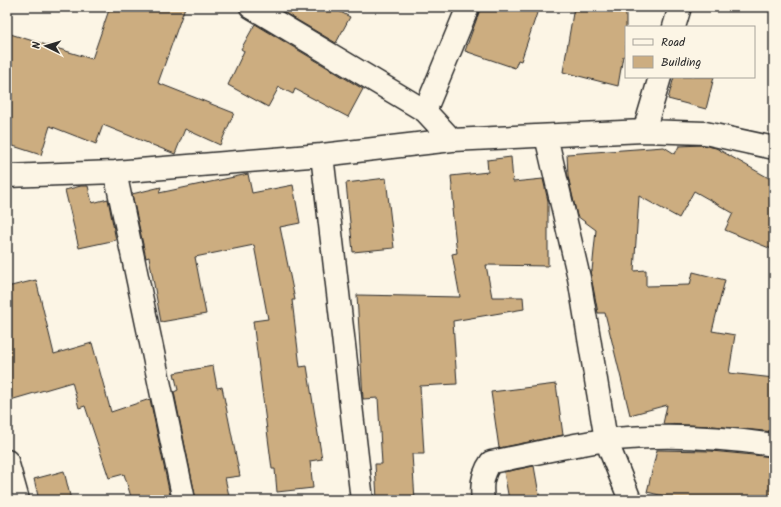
<svg xmlns="http://www.w3.org/2000/svg" width="781" height="507" viewBox="0 0 781 507" font-family="Kalam,sans-serif">
	<rect width="100%" height="100%" fill="#fcf5e5"/>
	<filter id="ink" filterUnits="userSpaceOnUse"><feTurbulence type="fractalNoise" baseFrequency=".025" numOctaves="2"/><feDisplacementMap in="SourceGraphic" scale="8" xChannelSelector="R" yChannelSelector="G"/><feConvolveMatrix kernelMatrix="1 2 1 2 8 2 1 2 1" color-interpolation-filters="sRGB"/></filter>
	<g filter="url(#ink)">
		<path fill="#ccad80" stroke="#2b2b2b" d="M110,7h75l-27,76 76,30 -14,32 -35,-16 -10,25 -72,-29 -7,19 -46,-18 -9,29 -34,-11v-111l85,26z
			M275,7h56l19,10 -14,26z
			M481,7h58l-18,54 -3,-1 -3,8 -50,-17z
			M574,7h52v50l-3,-1 -5,30 -55,-14z
			M255,24l108,65 -15,28 -53,-28 -2,5 -14,-7 -11,20 -40,-22 16,-34 -3,-2z
			M674,77h40l-8,32 -38,-10z
			M703,145l13,3 58,33v69l-49,-20 8,-17 -39,-22 -15,27 -40,-22 -5,75 12,-1v16l44,-1 3,-13 32,8 -13,51 23,4 -6,38 45,5v54l-61,-6 -50,-2 4,-19 -37,10 -25,-102h-7l-8,-42h2l4,-41 -19,-14 -9,-40 -1,-22 97,-7 11,7 4,-8z
			M511,157l2,25 30,-3 5,22v65l-62,-1 6,32h31l1,12 -71,12 4,63 -37,2 4,68h-12l3,46h-38l-2,-36h7l-4,-66 -15,1 -6,-104 103,2 -8,-43 5,-1 -5,-44h2l-3,-33 37,-4 -1,-12z
			M248,174l4,19 41,-8 7,38 -20,4 15,73h-3l8,67 7,-1 15,93 -12,2 3,27 -36,4 -2,-23h-3l-19,-148 15,-2 -14,-74 -59,12 11,57 -45,8 -12,-65 -3,1 -14,-64 29,-7 -2,6z
			M386,178l8,70 -41,4 -7,-69z
			M81,186h7l4,17 16,-4 8,41 -37,8 -14,-58z
			M36,280l18,74 38,-11 19,69 39,-13 21,101h-39l-8,-26 -15,4 -24,-72 -6,2 -7,-26 -65,19v-114z
			M213,366l4,22 5,-1 18,89 -15,2 5,22h-34l-22,-108 4,-2 -4,-17z
			M556,384l7,51 -64,13 -8,-56z
			M657,450l54,1 63,6v18l-3,25h-91l-33,-8z
			M534,466l6,34h-31l-5,-28z
			M64,471l7,29h-32l-5,-21z"/>
		<g fill="none" stroke-linecap="round" stroke-linejoin="round">
			<defs>
				<path id="minor" d="M251,7l174,104 27,29
					M674,27l6,-20
					M425,111l43,-104
					M644,131l16,-54
					M546,136l33,142 27,162 24,60
					M322,155l40,345
					M115,172l69,328
					M7,176l108,-4 207,-17 130,-15 192,-9 61,2 69,15
					M7,461l11,39
					M483,500c-2,-14 -1,-26 8,-38 38,-7 77,-17 116,-22 55,-6 113,-3 167,5"/>
			</defs>
			<use href="#minor" stroke="#2b2b2b" stroke-width="25"/>
			<use href="#minor" stroke="#fcf5e5" stroke-width="22"/>
		</g>
	</g>
	<rect width="781" height="507" fill="none" stroke="#fcf5e5" stroke-width="24"/>
	<rect x="12" y="12" width="757" height="483" fill="none" stroke="#2b2b2b" stroke-width="1.5" filter="url(#ink)"/>
	<rect x="625" y="26" width="130" height="52" fill="#fcf5e5" stroke="#a8a49b"/>
	<rect x="633" y="39" width="20" height="6" fill="#fcf5e5" stroke="#a8a49b"/>
	<text x="661" y="46" font-size="12" fill="#2b2b2b">Road</text>
	<rect x="633" y="56" width="20" height="12" fill="#ccad80" stroke="#a8a49b"/>
	<text x="661" y="66" font-size="12" fill="#2b2b2b">Building</text>
	<g transform="translate(46 46) rotate(275)" stroke="#fcf5e5" stroke-width="3" paint-order="stroke">
	<path d="M0-3L7 15L0 10L-7 15Z" fill="#2b2b2b"/>
	<text y="-6" font-size="11" font-weight="bold" text-anchor="middle" fill="#2b2b2b">N</text>
	</g>
</svg>
